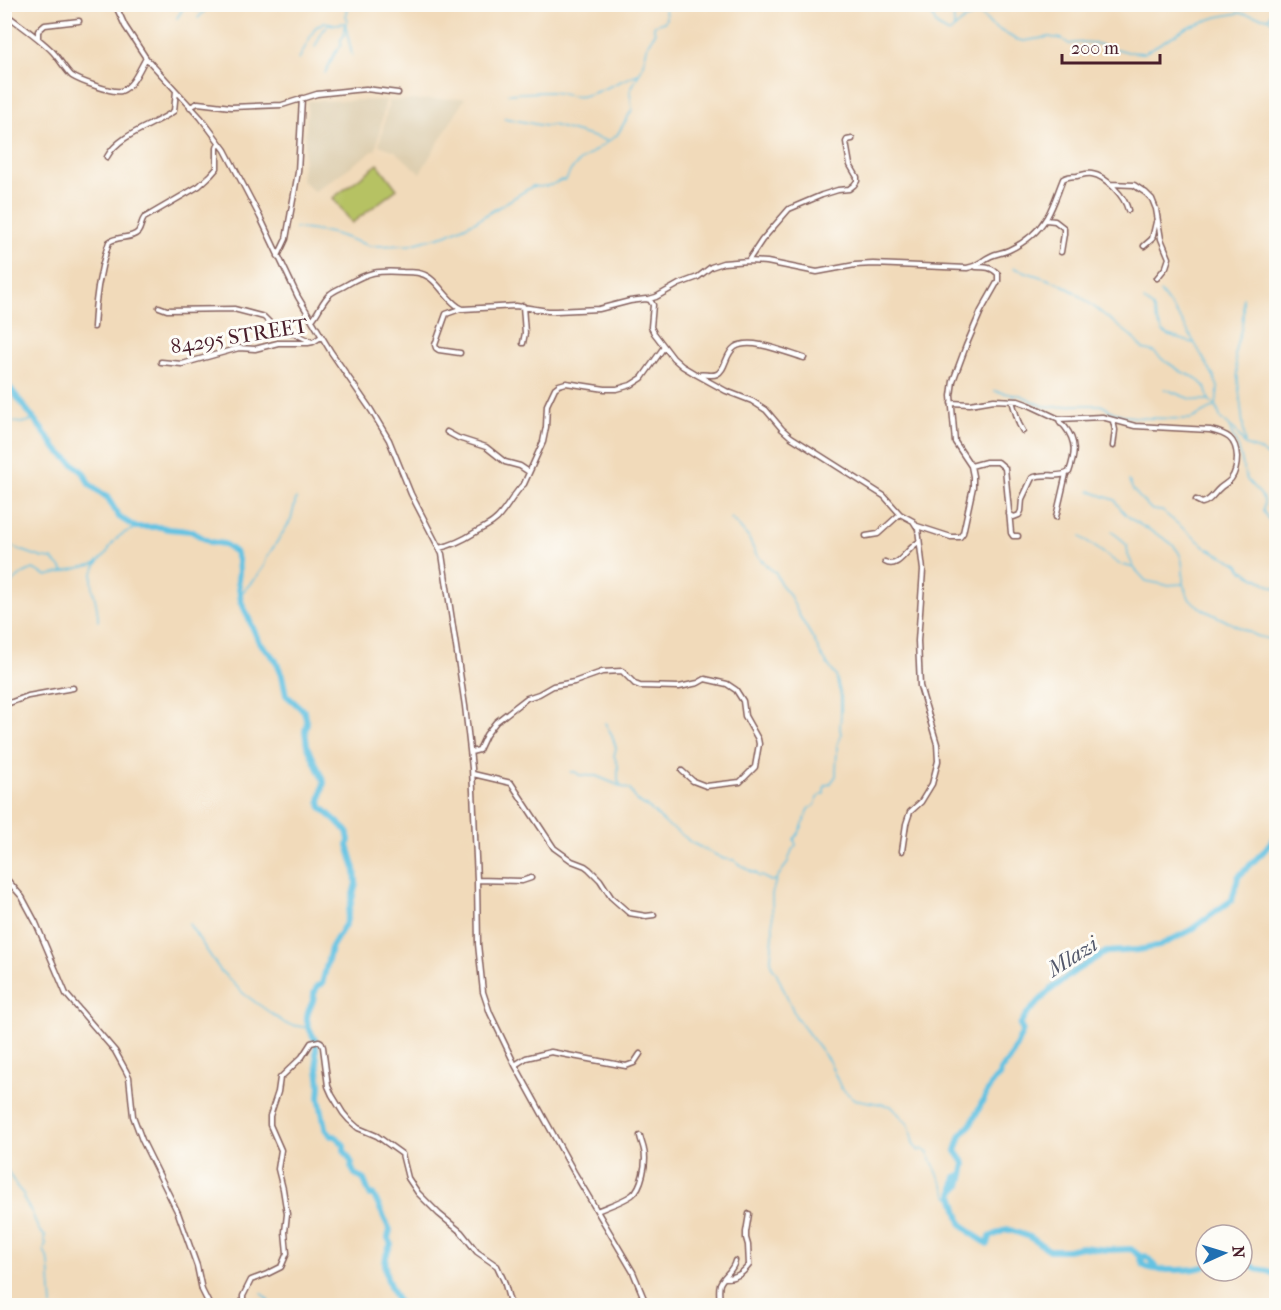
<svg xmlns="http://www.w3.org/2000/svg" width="1281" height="1310" viewBox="0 0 1281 1310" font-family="'IM FELL French Canon',serif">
	<rect width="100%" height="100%" fill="#fdfcf7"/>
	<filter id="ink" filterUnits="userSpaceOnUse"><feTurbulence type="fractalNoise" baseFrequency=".0167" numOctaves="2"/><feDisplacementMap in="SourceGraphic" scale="12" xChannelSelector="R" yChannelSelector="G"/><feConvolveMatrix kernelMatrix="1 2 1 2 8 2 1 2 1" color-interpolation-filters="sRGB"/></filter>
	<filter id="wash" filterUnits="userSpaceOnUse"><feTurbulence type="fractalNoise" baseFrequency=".008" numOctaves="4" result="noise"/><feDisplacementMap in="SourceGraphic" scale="24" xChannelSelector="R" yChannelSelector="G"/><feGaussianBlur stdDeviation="1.35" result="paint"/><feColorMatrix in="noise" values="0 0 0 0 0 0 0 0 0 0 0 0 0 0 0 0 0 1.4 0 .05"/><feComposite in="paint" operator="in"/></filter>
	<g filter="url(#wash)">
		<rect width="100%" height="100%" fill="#f1daba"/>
		<path fill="#decfb1" d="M465,98l-45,75 -25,-22 -16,-6 10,-44z
			M386,100l-10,49 -62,43 -13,-13 3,-22 4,-56z"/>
		<path fill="#b6c264" stroke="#807048" stroke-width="1.5" d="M378,164l19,25 -45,34 -19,-25z"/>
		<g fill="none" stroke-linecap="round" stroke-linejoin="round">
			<path stroke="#64c2e2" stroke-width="1.5" d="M601,4h5
				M644,4h10
				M657,4l8,3
				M927,4l10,22 12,7 15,-13 13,-6 5,1 9,10 24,14 9,2 25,-4 13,2 7,5c14,-3 30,-3 42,6l6,-1 11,3 16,1 44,-26 29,-10 22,-4 29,5 8,7
				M953,4l1,24
				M172,7l4,-3
				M196,11l9,-7
				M1269,17l6,-13
				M177,18l7,-11 6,-3
				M198,18l13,-14
				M315,47l7,-15 6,-7 17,-2 7,32
				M299,59l15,-29 2,-3 8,-5 10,2
				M325,73l10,-20 6,-7v-7l3,-3v-9l4,-7 -2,-4 1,-12
				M508,94c14,-1 28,-2 42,-2 11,0 22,7 33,4 19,-4 37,-16 56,-22
				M504,118l41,8 7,-1 56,16
				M295,228l37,5 38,13 39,-1 37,-10 30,-14 57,-35c11,2 19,0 28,-6h5l5,-10 9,-9 37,-26 15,-25 -2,-19 12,-23 6,-24 7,-11 -1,-3v-5l10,-3 2,-3 -1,-12 1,-3
				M1014,268l45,15 17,10 54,42 13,14 11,3 8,7 20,13 14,6 9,9 4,13 7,6 5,13 14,11 10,15 16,6 8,6 7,11
				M1243,298c0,10 1,21 -2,32 -2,9 -6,15 -6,25l10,87
				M1144,300l9,8 5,15 5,9 7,4 23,7
				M1164,389c17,5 25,13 44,11
				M995,391l19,4h6l23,11 15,1 16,-2h27l12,7 13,4 19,2 46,1 25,-13 2,-19 -5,-12 -31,-54 -22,-29
				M4,421l18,2 12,-3
				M1228,425l10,22 9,33 14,15 3,7 -1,9 5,8 8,4
				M1129,481l4,9 8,9 11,11 10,1 45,37 31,16 4,6 34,19
				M1090,491c8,4 17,6 25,9 14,29 55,32 65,55 4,8 3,20 3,29
				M731,518l17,19 8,17 12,13 8,6 4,10 9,11 10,21 16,27 6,13 15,21 5,21v14l-1,18 1,5 -4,11 -1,31 -6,8 -4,1 -2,4v5h-2l-5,4c-1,4 -1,9 -7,10 -7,10 -6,22 -16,31l2,6 -4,5 -5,14 -11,15
				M1112,532l9,7 6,7 1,9 5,11
				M1081,537l38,27 15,4 12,13 20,4 17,-1 7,16 14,10 53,26 19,5
				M4,544l39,14 9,1 12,12
				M4,589l20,-16 9,-4 14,7 48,-12 3,-3
				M240,595l17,-19 7,-10 3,-9 24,-37 5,-21
				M98,621c1,-17 -10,-37 -4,-51 2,-8 10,-12 14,-19 5,-10 12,-18 24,-21l1,-4
				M605,723l7,12 4,13 -2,8 4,9v16l2,3
				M571,772h5l3,3 12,1h5l34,14 7,11 11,6 18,17 19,13 5,5 34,17 10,1 3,3 17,10 1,-1 4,5 2,-1 10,5 5,-1 -4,14 1,41 -2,23v7l5,7 20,45 33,44 12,27 13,11 37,7 18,19 4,18 6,8 3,-2 6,4 20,43 6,3
				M189,924l31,46 24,24 42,30 23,4
				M4,1165l13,22 7,8 -1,2c2,7 7,11 10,18 3,8 4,16 12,21l-1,3 2,4 -2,7 5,12 3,44
				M262,1293l12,13"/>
			<path stroke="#64c2e2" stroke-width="6" d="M4,380l49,64 2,4 29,25 5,11 19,14 11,19 16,10h26l7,2 23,2 19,11 14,2 11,8 3,7 1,13 -1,8 3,21 18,41 16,17 7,16 4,20 18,16 3,11 -2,9 2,14 17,37 -4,19 1,6 26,24 2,9 -1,5 7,24 1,14 -10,40 -15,25 -9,36 -5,2 -2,6 -1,1c1,9 -6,15 -7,24 -1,8 5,16 8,23
				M316,1043v10l4,32 -1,12 6,30 6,9h4l9,9v5l8,13 -1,4 4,7 9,6 6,15 3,-1 17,36 -2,8 3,6c-13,23 -2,41 9,62
				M954,1191l6,-6 3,-11
				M1140,1256h5l5,3 8,10
				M1242,1264h7l7,5 12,2 8,4
				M1206,1266c-11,5 -53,6 -63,-1l-3,-9 -9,-7 -23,1 -26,-3 -15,3h-18l-19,-13 -23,-8 -17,8 -2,7 -17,-11 -10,-10 -8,-28 3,-18 7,-3 2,-10 -9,-13 5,-16 10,-11 21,-41 7,-6 1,-7c12,-10 16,-25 23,-39l-3,-6 6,-10 24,-25 25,-19 31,-19 32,-2 21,-4 32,-16 16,-12 25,-18 6,-23 26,-26 12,-16"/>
		</g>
	</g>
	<g filter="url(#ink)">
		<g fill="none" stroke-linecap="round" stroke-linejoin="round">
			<defs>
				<path id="minor" d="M115,4l10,22 21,32 55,60 24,32 35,67 38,80 33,55 40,58 18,30 22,54 31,60 23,152 7,62 5,112 1,64 5,48 7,21 25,52 59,107 59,100 14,34
					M4,13c16,12 34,24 48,38 6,6 15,21 20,25 8,5 40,17 49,15 12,-4 19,-23 25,-33
					M38,38v-7l7,-6 34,-4
					M190,107l8,-4 33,4 51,-2 35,-11 37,-4 12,-1 32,4
					M107,157c12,-23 48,-32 67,-46l2,-20
					M1110,184l24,1 12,8 6,6 4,10 5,30 8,19 -3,9 -9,11
					M1046,220l9,1 9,7v6l-3,18
					M1144,246l8,-7 4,-17
					M278,256l8,-17 12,-67 4,-74
					M748,261l14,-21 27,-31 33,-14 16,-5 11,-1 5,-4 3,-4v-4l-7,-12 -4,-23 1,-2 5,-1
					M649,299l7,-2 23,-13 19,-7 13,-10 12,-4 25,-2 19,1 50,10 38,-7 18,-1 94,4c12,-2 13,-7 24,-12 6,-3 12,-3 18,-6 15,-7 29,-18 38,-33 7,-12 11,-26 16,-38 5,-3 9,-3 14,-3 5,-1 10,-3 15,-2 14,2 33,23 36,36
					M523,306l2,27 -2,10
					M159,307l8,3 67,-1 30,8 14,14 13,1 21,10
					M312,320c7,-8 10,-19 18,-26 5,-4 11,-6 16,-9 22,-13 32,-15 57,-13 10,0 19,0 27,6 11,8 21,27 33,31l53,-3 32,5h8l43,-2 31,-8 16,-2 4,1 3,5 -2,22 3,6 19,25 9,8 15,9 29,16 26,10 14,9 16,19 9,8 93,59 16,18 13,7 5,8 5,41 -5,71 2,45 17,58 1,17 -6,23 -11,18 -11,10 -4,12 -4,27
					M94,327c1,-28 6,-58 15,-85 8,-6 23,-3 29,-10 3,-4 3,-10 6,-14l55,-32 12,-11 6,-7v-20l2,-6
					M460,353l-21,-3 -3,-2 -1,-3 11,-31 14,-5
					M161,362l21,2 57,-16 16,1 23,-6h30l5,-1 8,-5
					M698,375c6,-2 13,2 19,-1 9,-4 8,-20 18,-27 16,-10 52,6 69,11
					M1012,401l7,23 4,7
					M951,403l19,1 24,-4 24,1 11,4 30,14 43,-2 33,9 75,4c17,4 26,8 27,27 0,9 -1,15 -6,22 -3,4 -8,6 -11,9 -7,6 -9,13 -18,15l-6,-3
					M447,432l11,6 28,9 19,15 15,4 9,6
					M1113,446l2,-16 -2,-9
					M971,466l15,-4h12l7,6 6,65 2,3h5
					M1009,514l5,3 5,-2 2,-4 1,-12 10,-21c13,-6 27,1 37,-6 6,-17 8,-30 -4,-45 -6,-7 -3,1 -6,-8
					M1056,517l10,-43
					M917,526l34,11h9l3,-4 10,-46v-11l-2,-10 -16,-24 -4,-46 2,-15 13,-35 15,-35 17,-30v-7c-6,-7 -13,-7 -22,-7
					M866,536l12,-2 22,-20
					M439,548c14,-3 24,-8 35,-15 10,-6 20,-9 27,-19 7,-8 16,-25 23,-30l19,-42 3,-15 1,-22 8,-17 4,-3 7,-2 39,6h12l14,-4 11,-7 22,-31
					M885,562c14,8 21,-14 34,-20
					M4,705l24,-9 45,-8
					M471,752l8,-2 7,-15 10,-13 31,-24 12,-4 14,-8 21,-4 28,-10 20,-1 13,13 5,2 39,1 19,-4 7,-4 22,5 9,6 7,11 2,15 13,23 1,5 -4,23 -15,15 -34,4 -13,-5 -11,-10
					M473,774l38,9 43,65 18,13 13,5 4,3 11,11 11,17 18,16 17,3 8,-1
					M4,876l18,21 14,26 30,71 49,57 11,20 3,6 4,39 9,24 36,73 19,53 5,24 8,16
					M477,880l45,1 9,-3
					M515,1065l11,-7 25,-6 75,14 8,-3 6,-9
					M597,1211c11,-5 25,-9 35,-16 10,-7 15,-33 12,-45 -1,-5 -3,-9 -4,-14
					M724,1278c12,0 18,-4 25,-13l-1,-20 -2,-7v-6l3,-18
					M243,1306v-10l8,-16 16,-6 14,-7 6,-14 -2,-21 2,-18 -4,-25 -5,-20 3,-19 -11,-25v-9l8,-24 2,-14 22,-21 9,-14 8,-2 2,1 2,5 5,39 4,9 11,18 6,7 9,8 19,8 25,18 6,24 10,15 21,21 22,18 16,20 20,14 7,15 7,25
					M627,1306l15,-9
					M720,1306c0,-7 -2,-16 0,-22 4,-9 13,-13 15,-23"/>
			</defs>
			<use href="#minor" stroke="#84605d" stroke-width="7"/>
			<use href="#minor" stroke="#fff" stroke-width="4"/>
		</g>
	</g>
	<g text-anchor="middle" stroke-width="6" stroke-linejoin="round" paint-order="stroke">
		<g font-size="21" fill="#4a1f2b" stroke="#fdfcf7">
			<text transform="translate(239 336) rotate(-9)" y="7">84295 STREET</text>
		</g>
		<g font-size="22" font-style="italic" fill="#53586b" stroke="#fdfcf7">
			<text transform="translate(1072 956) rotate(-32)" y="8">Mlazi</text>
		</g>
	</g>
	<rect width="1281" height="1310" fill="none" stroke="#fdfcf7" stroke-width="24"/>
	<g transform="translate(1224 1253) rotate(86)"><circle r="28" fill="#fdfcf7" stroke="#b5a4a5" stroke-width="1.5"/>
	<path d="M0-4.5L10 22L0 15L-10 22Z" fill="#1f6fb2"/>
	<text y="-9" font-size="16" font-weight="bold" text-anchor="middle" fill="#4a1f2b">N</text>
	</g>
	<path d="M1062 54v9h98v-9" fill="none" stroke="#4a1f2b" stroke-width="3"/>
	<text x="1071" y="54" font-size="18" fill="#4a1f2b" stroke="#fdfcf7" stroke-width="4.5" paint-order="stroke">200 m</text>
</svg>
